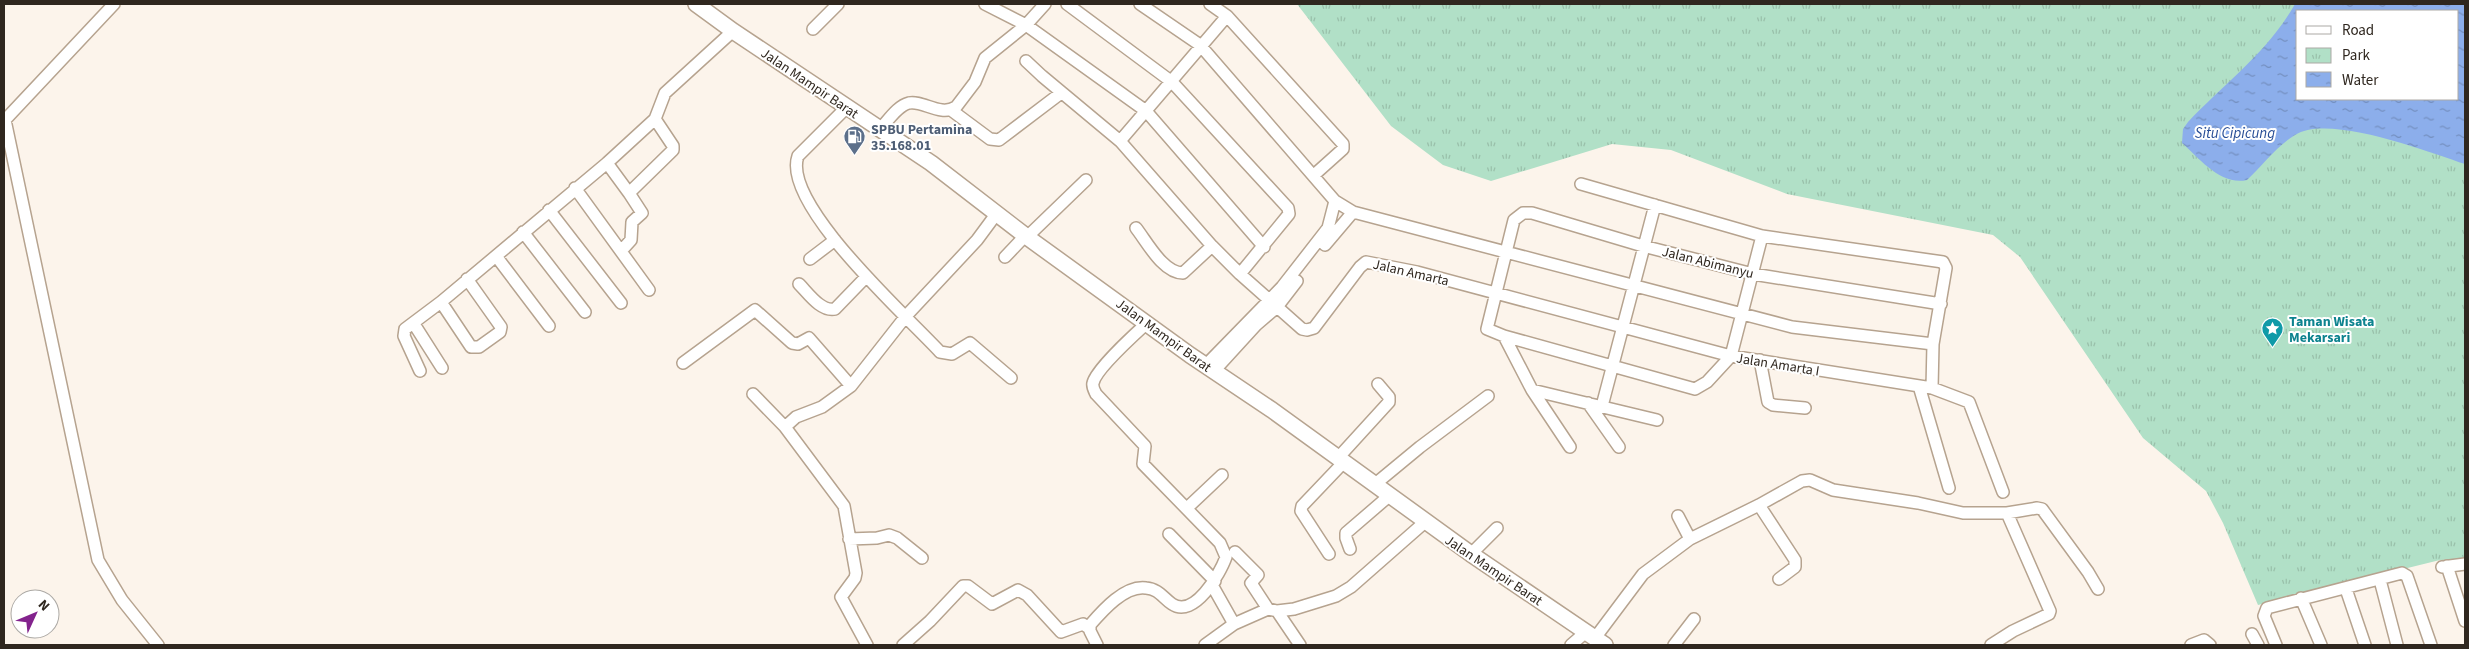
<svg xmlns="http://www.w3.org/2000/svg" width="2469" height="649" viewBox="0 0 2469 649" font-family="'Source Sans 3',sans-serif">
	<defs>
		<pattern id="park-tufts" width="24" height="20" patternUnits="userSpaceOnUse" patternTransform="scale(1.25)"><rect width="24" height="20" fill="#b1e0c7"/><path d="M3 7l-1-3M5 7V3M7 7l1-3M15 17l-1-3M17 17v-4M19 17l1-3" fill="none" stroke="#99c0aa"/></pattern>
		<pattern id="water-ripples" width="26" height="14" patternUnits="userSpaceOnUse" patternTransform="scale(1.25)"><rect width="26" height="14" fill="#8caeeb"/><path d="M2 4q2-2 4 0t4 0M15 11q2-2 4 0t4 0" fill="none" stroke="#738ebe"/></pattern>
	</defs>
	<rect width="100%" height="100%" fill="#fcf4eb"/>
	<path fill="url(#park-tufts)" fill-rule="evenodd" d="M1297,4h1168v555l-25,1 -182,45 -35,-82 -17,-32 -63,-53 -123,-181 -27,-22 -206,-41 -116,-44 -59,-6 -121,37 -48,-16 -52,-39zM2298,11h160v88h-160z"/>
	<path fill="url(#water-ripples)" fill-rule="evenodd" d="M2295,4h170v160c-36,-12 -137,-51 -170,-29 -18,11 -33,31 -48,45 -26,6 -47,-21 -65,-37l1,-14 5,-7c37,-39 80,-70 107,-118zM2298,11h160v88h-160z"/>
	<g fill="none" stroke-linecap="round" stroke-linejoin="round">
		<defs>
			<path id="street" d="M985,4l41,21 120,86 118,136
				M1067,4l105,78 116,126 1,6 -49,60
				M1140,4l60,41 135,156 18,11 439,115 141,17
				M1210,4l17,12 116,128v5l-29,26
				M813,29l25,-25
				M1026,61l16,15 78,65 92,105 28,28 62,55 5,1 7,-2 46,-61 6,-5 51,10 314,84 201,32 37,14 34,90
				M848,106l-50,50c-17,48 110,161 142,196l12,2 18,-11 41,35
				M951,110l39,29 9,1 62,-47
				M5,120l93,440 24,40 36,45
				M4,121l110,-117
				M879,130c9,-9 18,-24 30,-27 14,-3 31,14 47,4l19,-25 10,-24 41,-33 19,-21
				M1120,141l107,-125
				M607,163l22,30
				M1581,184l181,52 181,26 3,6 -13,76 -1,44
				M575,188l74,102
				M549,210l72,93
				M1136,228c11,14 27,45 47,45l29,-27
				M523,232l62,80
				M1762,236l-31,120 -24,26 -12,7 -191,-53 -17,-7 27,-109 9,-7h9l111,33 110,28 188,30
				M1027,237l59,-57
				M1325,245l28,-33
				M621,251l10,-11 1,-18 10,-9 -13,-20 44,-43v-4l-18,-27
				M496,256l53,70
				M1005,257l20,-21
				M810,259l25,-19
				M799,284c9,9 22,28 36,25l30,-31
				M441,302l30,45h8l21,-15 1,-5 -34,-48
				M414,324l28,44
				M1504,336l28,54 38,57
				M1760,360l8,42 5,3 32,3
				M683,363l72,-53 37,33 6,1 11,-6 42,48 55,-70 71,-76 20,-27
				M1206,365l76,-78 46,-59 7,-27
				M420,371l-16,-35 1,-7 36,-27 166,-139 48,-44 10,-26 68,-62
				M1214,371l42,-46 21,-18 20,-26
				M1919,386l30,102
				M1532,390l125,30
				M753,394l32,33 59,79 12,67 -1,5 -14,19 26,48
				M1588,403l31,44
				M1602,406l53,-201
				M785,427l11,-10 26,-10 29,-21
				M1337,459l52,-57v-5l-11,-13
				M1374,485l46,-38 68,-51
				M1759,505l36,55v7l-16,12
				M1187,508l35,-33
				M1678,516l12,23
				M1169,534l46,47
				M849,539l28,-1 12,-3 8,3 25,20
				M1350,549l-4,-11v-5l43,-37
				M1235,552l23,23 -7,8 17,26
				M1329,554l-28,-43 1,-5 41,-43
				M1471,554l26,-26
				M2447,566l18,55
				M2442,567l23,-3
				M2380,580l17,65
				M1212,585l22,39
				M2346,589l19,56
				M2301,598l20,47
				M1277,611l23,34
				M2252,634l6,11
				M1595,638l48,-64 47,-35 69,-34 43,-24 8,-1 23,10 85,13 45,10h44l30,-5 5,1 46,63 10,17
				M903,645l27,-24 33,-35h5l24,18 26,-14 9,5 34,37 22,-8 7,5
				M1097,645l-7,-14v-6c13,-15 35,-40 56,-37 13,1 17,10 26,16 22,15 48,-30 54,-47l-6,-14 -77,-79 2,-18 -49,-52c-2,-4 -4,-7 -3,-11 3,-14 42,-49 54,-60
				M1205,645l29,-21 34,-15 9,2 17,-2 42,-13 15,-9 74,-65
				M1571,645l15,-13
				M1674,645l20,-26
				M1991,645l22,-14 36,-17 1,-3 -43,-98
				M2191,645l13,-5 6,5
				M2276,645l-12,-29 3,-8 135,-35 5,3 24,69"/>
			<path id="secondary" d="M696,4l37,27 198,132 96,74 163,118 82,55 199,144 134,91"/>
		</defs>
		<use href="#street" stroke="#b6a38f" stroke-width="14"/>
		<use href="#secondary" stroke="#b6a38f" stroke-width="18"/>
		<use href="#street" stroke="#fff" stroke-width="11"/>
		<use href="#secondary" stroke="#fff" stroke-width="15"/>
	</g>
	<defs>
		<symbol id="fuel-pin" viewBox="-11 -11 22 30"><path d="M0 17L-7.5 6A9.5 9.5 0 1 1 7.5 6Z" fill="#5c6f8a" stroke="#fff"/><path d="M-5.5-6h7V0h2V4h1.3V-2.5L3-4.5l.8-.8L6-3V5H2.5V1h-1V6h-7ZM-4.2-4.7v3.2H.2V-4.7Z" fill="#fff"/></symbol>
		<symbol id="sight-pin" viewBox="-11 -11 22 30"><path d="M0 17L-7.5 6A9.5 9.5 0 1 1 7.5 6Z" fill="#0f9aa8" stroke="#fff"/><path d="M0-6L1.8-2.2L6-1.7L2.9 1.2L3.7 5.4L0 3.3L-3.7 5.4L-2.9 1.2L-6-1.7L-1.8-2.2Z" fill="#fff"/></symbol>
	</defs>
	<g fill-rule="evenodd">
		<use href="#fuel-pin" x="842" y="124" width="25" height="34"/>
		<use href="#sight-pin" x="2260" y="316" width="25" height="34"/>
	</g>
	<g text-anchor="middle" stroke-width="4" stroke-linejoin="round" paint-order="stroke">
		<g font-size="14" fill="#2f271f" stroke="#fff">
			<text transform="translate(810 83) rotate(34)" y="5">Jalan Mampir Barat</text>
			<text transform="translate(1708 262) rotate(14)" y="5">Jalan Abimanyu</text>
			<text transform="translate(1411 272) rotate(13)" y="5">Jalan Amarta</text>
			<text transform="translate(1164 335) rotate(36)" y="5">Jalan Mampir Barat</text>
			<text transform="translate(1778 364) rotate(9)" y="5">Jalan Amarta I</text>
			<text transform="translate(1494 570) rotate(34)" y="5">Jalan Mampir Barat</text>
		</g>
		<g font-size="14" font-weight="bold" fill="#4e5e75" stroke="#fff" text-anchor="start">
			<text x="871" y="134">SPBU Pertamina<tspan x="871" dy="16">35.168.01</tspan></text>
		</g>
		<g font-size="14" font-weight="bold" fill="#0d838f" stroke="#fff" text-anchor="start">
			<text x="2289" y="326">Taman Wisata<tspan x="2289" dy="16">Mekarsari</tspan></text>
		</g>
		<g font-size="15" font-style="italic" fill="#284e96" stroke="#fff">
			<text x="2235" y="138">Situ Cipicung</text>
		</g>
	</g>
	<rect width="2469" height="649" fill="none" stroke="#2f271f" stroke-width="10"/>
	<rect x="2296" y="10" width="162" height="90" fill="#ffffff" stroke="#aca9a5"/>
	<rect x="2306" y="26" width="25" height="8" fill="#ffffff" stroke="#aca9a5"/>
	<text x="2342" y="35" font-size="15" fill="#2f271f">Road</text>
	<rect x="2306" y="48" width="25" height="15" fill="url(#park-tufts)" stroke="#aca9a5"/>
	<text x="2342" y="60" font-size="15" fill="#2f271f">Park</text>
	<rect x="2306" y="72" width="25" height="15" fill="url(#water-ripples)" stroke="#aca9a5"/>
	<text x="2342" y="85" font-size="15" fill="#2f271f">Water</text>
	<g transform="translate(35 614) rotate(46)"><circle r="24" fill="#ffffff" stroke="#aca9a5"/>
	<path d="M0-4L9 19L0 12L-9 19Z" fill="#83238d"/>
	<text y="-8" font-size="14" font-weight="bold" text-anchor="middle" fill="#2f271f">N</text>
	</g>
</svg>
